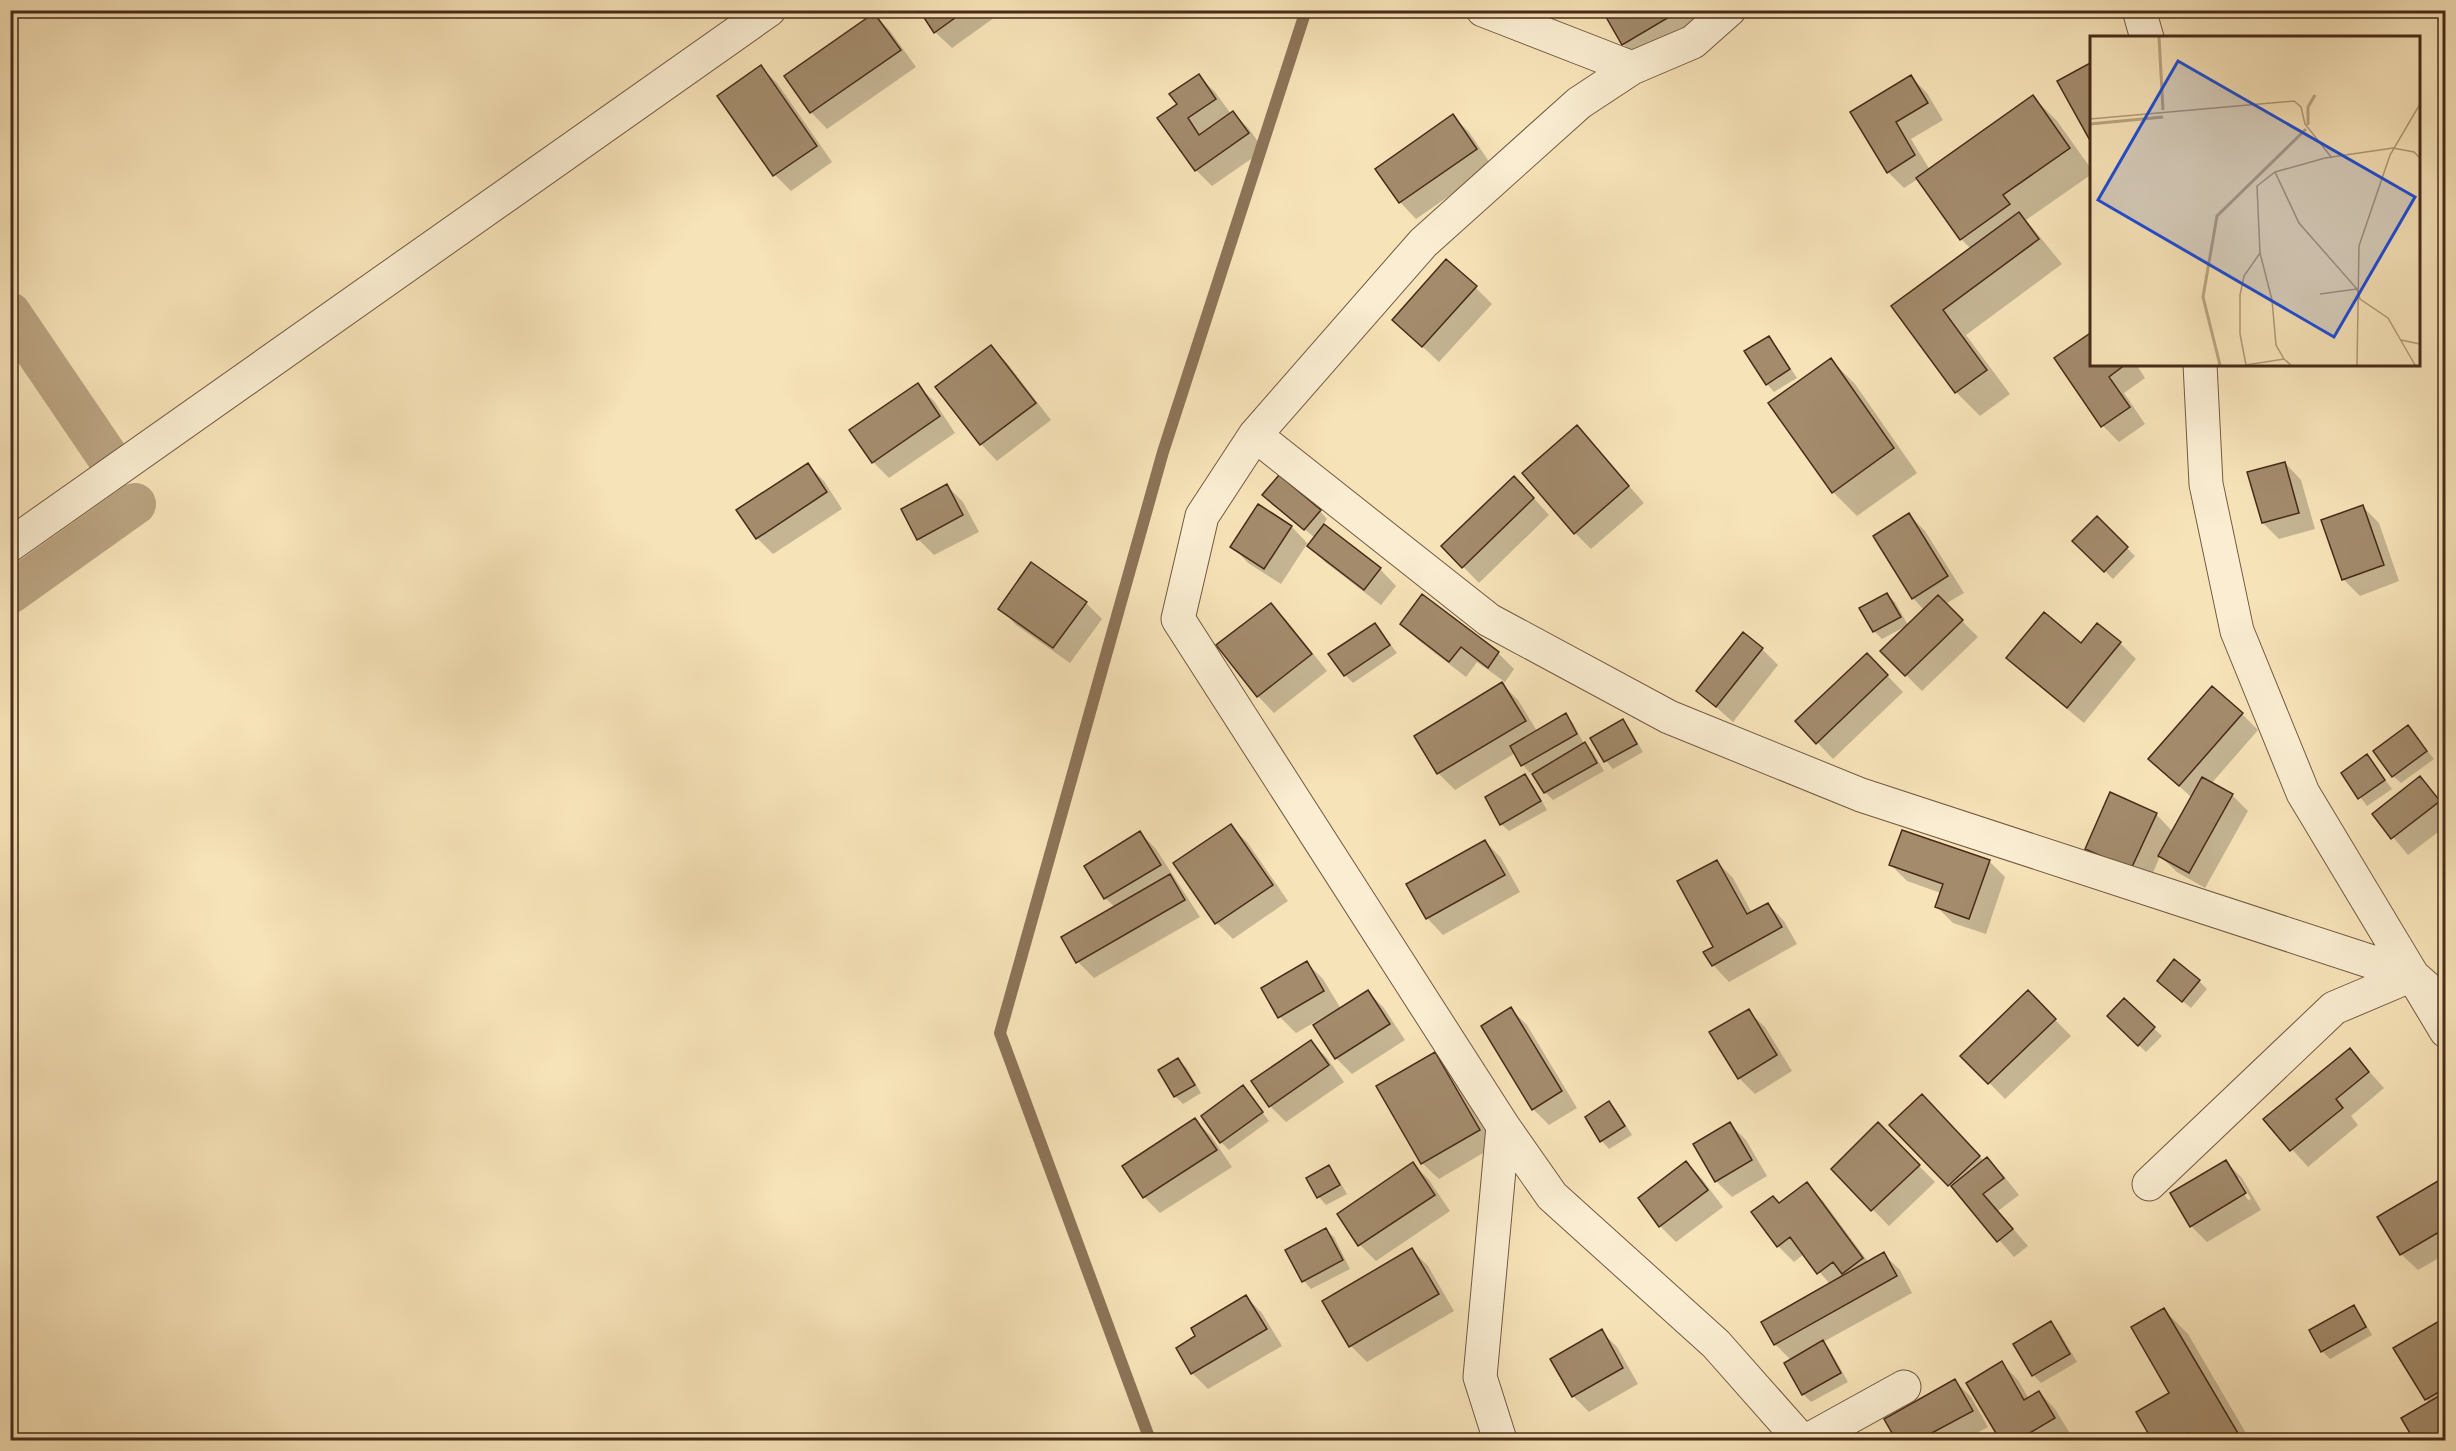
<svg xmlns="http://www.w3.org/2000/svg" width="2456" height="1451" viewBox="0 0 2456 1451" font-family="Vollkorn,serif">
	<rect width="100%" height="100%" fill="#f7e3b8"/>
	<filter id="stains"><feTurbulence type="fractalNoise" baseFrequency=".00333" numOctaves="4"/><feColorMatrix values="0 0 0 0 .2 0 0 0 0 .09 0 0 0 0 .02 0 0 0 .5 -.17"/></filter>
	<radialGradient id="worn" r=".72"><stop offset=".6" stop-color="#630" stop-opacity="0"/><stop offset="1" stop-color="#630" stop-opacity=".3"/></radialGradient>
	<path fill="#0003" fill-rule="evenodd" d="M921,10h84l-53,38 -17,-16z
		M1536,10h22l3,6 -15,6z
		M1604,10h143l-100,58 -24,-24z
		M874,15l16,16 26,36 -89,62 -16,-17 -25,-35z
		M761,67l16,16 55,79 -41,29 -16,-16 -56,-79z
		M1199,76l16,16 16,22 2,-1 16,16 15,21 -52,36 -16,-16 -17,-65z
		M1911,77l16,16 16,27 -32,19 19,31 103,-73 24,24 35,49v4l-66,46 36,44 -96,71 44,59 -30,22 -24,-24 -63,-86 78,-57 -10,-10 -43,-60 -14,9 -16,-16 -36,-60z
		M1453,116l16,16 23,34 -76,53 -16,-17 -23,-33z
		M1476,288l16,16 -53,58 -45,-42z
		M1769,338l7,8 21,32 -23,14 -7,-8z
		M991,347l16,16 44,57 -54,41 -16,-17 -44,-57z
		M2056,359l36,5h44l9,14 -21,15 21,31 -26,18 -16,-16z
		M1831,360l24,24 62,89 -60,43 -24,-24z
		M917,385l17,16 21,32 -66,45 -16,-16z
		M1577,427l67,76 -53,46 -16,-16z
		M2285,463l16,17 14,49 -36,10 -16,-16z
		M808,465l16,16 18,28 -69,45 -16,-16z
		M947,486l16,16 16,30 -45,23 -16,-16z
		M1530,494l19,21 -70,68 -36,-37z
		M1272,502l48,9 7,8 -4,6 57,44 16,17 -15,19 -56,-43 -18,-18 -26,40 -33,-21 -16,-17 27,-40 33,21 17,18 6,-7z
		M2363,507l16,16 20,58 -39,15 -17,-17z
		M1909,515l16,16 39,62 -19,11 33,33 -56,54 -40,-40 42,-41 -11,-12z
		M2097,518l38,38 -22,23 -39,-38z
		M1887,595l8,7 13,23 -26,14 -8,-8z
		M1086,603l16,16 -32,44 -54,-38 -16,-17z
		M1271,605l16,16 40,50 -53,42 -16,-17 -40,-50z
		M1375,624l22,29 -44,30 -8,-8z
		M1402,624l96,29 16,16 -11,16 15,15 19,31 28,-16 8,8 10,19 10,10 11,19 -51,29 -8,-8 -13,-20 -2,1 -7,-8 -8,-12 -60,37 -17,-17 -22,-37 89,-54 -28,-20 -11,15 -48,-37z
		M2120,643l16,16 -52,64 -59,-49 -17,-16 73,-13z
		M1762,649l16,16 -45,57 -35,-31z
		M1883,671l20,21 -70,67 -16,-17z
		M2242,714l16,16 -47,54 21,11 16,16 -43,77 -28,-16 -17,-16 -12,29 -45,-20 -16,-16 69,-35 17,18 19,-34 -42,-39z
		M1622,721l8,8 13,23 -30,17 -7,-8 -14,-23z
		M2408,727l26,32 -33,24 -8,-7z
		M2367,756l25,33 -25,17 -24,-32z
		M1524,776l8,8 15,26 -38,21 -8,-7z
		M2420,778l26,28v20l-38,29 -34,-41z
		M1230,826l17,16 41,59 -55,38 -16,-16z
		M1140,833l16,16 44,68 -106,61 -16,-16 37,-55 -10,-9z
		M1485,841l16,17 19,34 -77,43 -16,-17z
		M1989,861l16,16 -19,57 -33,-11 -17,-17 5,-13 -34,-12 -16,-16z
		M1717,862l16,16 19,35 16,-9 16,17 13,23 -68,38 -16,-17z
		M1307,963l16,16 18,30 27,-17 16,16 21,32 -53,34 -16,-16 -5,-45 -35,20 -16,-16 -17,-28z
		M2199,981l8,8 -16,19 -24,-20z
		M2028,992l43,44 -66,63 -42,-43z
		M2124,1000l38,36 -16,16 -37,-36z
		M1511,1009l16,16 50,83 -28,17 -16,-16z
		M1748,1011l17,16 27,44 -37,23 -16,-16z
		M1311,1042l16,16 17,24 -58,40 -16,-16z
		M2350,1050l34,38 -33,28 7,9 -50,42 -43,-48z
		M1435,1053l16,17 44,76 -56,33 -17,-16z
		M1178,1060l8,7 15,26 -18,11 -8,-8 -15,-26z
		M1243,1087l26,34 -40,29 -8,-8z
		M1609,1103l8,8 15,24 -23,14 -7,-8 -15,-23z
		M1938,1113l46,48 3,-2 16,16 16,20 -21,16 30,35 -14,11 -49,-56 -74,-76z
		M1195,1120l16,16 21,31 -72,46 -16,-16z
		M1730,1124l16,16 21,36 -35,21 -16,-16z
		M1878,1125l57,57 -46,44 -56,-57z
		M2226,1162l16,16 19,32 -54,32 -16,-16zM2235,1178h4l12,21 -3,1z
		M1686,1163l16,16 21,28 -47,35 -16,-16z
		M1413,1164l16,16 21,31 -74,50 -16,-16 -21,-31z
		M1329,1167l7,8 11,19 -21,11 -7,-8z
		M2446,1182v72l-28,16 -17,-16 -22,-37z
		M1807,1184l16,17 46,62 14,-9 17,16 12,23 -89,49 7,8 18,32 -37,20 -8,-8 -17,-31 5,-3 -16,-16 55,-60 -26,-30 -10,8 -16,-16 1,-42z
		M1326,1230l8,7 16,32 -39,20 -7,-8z
		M1412,1250l16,16 26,45 -87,51 -16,-16 -27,-45z
		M1246,1297l16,16 20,33 -74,43 -16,-16z
		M2353,1307l8,8 11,20 -42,24 -8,-8z
		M2164,1310l24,24 62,106h-96l-16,-27 33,-19z
		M2446,1318v122h-30l-13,-22 26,-15 -3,-4z
		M2051,1323l7,7 19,32 -36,21 -8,-8z
		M1601,1331l16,16 21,37 -49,28 -16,-16z
		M2001,1363l17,17 11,19 10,-7 16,17 16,26 -10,5h-59l-34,-57z
		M1955,1381l16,16 17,30 -24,13h-66l-12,-21z
		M1699,1437l4,3h-11z"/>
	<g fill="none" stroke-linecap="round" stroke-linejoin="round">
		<path stroke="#8d7458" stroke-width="12" d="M1150,1440l-150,-407 163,-581 143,-442"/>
		<path stroke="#bba482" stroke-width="42" d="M10,313l97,143
			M10,593l125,-89"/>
	</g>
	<path fill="#a38b6c" stroke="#472b19" stroke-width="1.5" d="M919,10h47l-32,23z
		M1602,10h79l-59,35z
		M874,13l27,37 -91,63 -26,-37z
		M2092,62v82l-35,-63z
		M761,65l56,81 -44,30 -56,-80z
		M1199,74l17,25 -28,19 11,17 34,-24 16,22 -54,38 -38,-53 20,-14 -8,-10z
		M1911,75l17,28 -32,19 19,33 -28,18 -37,-61z
		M2033,95l37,53 -67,47 7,9 -50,36 -44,-62z
		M1453,114l24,35 -78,54 -24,-34z
		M2019,212l20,27 -96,71 44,60 -32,23 -64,-87z
		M1446,259l31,27 -55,61 -30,-27z
		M2092,332v32h34l-17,13 21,30 -29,20 -47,-69z
		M1769,336l21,33 -24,16 -22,-34z
		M991,345l45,58 -56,42 -45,-58z
		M1831,358l63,90 -62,45 -64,-90z
		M918,383l22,33 -68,47 -23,-33z
		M1577,425l52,61 -55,48 -52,-61z
		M2285,462l14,51 -37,10 -15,-51z
		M808,463l19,29 -71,47 -20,-29z
		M1279,475l42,35 -17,20 -42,-35z
		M1514,476l20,22 -72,70 -21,-22z
		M947,484l16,31 -46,25 -16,-31z
		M1258,504l34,22 -28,43 -34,-22z
		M2363,505l21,60 -42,15 -21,-60z
		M1909,513l39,63 -36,23 -39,-63z
		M2097,516l31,31 -24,25 -32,-31z
		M1324,524l57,44 -17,22 -57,-44z
		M1031,562l56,40 -34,46 -55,-39z
		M1887,593l14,24 -28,15 -14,-24z
		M1422,594l77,58 -11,16 -27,-21 -12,15 -49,-38z
		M1938,595l25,25 -58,56 -25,-25z
		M1271,603l41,51 -55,43 -41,-52z
		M2044,612l37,31 16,-20 24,19 -54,66 -61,-50z
		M1375,623l15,22 -46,31 -16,-22z
		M1743,632l20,16 -47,59 -20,-16z
		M1867,653l21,22 -72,69 -21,-23z
		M1502,682l24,39 -89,53 -23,-38z
		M2212,686l31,27 -64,73 -31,-27z
		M1566,713l11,21 -56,32 -11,-20z
		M1623,719l14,25 -33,18 -14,-24z
		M2408,725l19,26 -35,26 -19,-26z
		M1585,742l12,21 -53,30 -12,-19z
		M2367,754l18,26 -27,19 -17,-26z
		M1525,774l16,27 -41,24 -15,-28z
		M2420,776l20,25 -49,38 -19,-25z
		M2202,777l31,17 -44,79 -31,-17z
		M2110,792l47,21 -26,56 -46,-20z
		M1231,824l42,61 -58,39 -42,-61z
		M1902,830l88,30 -21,59 -34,-12 8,-23 -54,-19z
		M1140,831l21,34 -57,34 -20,-33z
		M1485,840l20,35 -79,44 -20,-35z
		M1717,860l30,54 21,-11 14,24 -70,39 -9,-14 10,-5 -36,-66z
		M1170,874l15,26 -109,63 -15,-26z
		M2174,959l26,21 -18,22 -25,-21z
		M1307,961l17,30 -46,27 -17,-30z
		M1368,990l22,34 -55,35 -22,-34z
		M2028,990l28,29 -68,65 -28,-28z
		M2124,998l31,29 -17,19 -31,-30z
		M1511,1007l51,84 -30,19 -51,-84z
		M1749,1009l28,46 -39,24 -29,-47z
		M1311,1040l18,25 -60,42 -18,-26z
		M2350,1048l19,24 -33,27 7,9 -53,43 -27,-32z
		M1435,1052l45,78 -59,34 -45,-78z
		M1178,1058l17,27 -21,12 -16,-27z
		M1243,1085l20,27 -43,31 -19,-27z
		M1922,1094l58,62 -32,30 -59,-61z
		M1609,1101l16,25 -25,16 -15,-25z
		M1195,1118l22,32 -74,48 -21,-32z
		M1730,1122l22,38 -37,22 -22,-38z
		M1878,1122l42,43 -49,46 -40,-42z
		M1987,1157l17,21 -21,16 30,35 -16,13 -46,-56z
		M2226,1160l20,33 -56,34 -20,-34z
		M1686,1161l22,29 -49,37 -21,-29z
		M1413,1162l22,33 -77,51 -21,-32z
		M1329,1165l11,20 -23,13 -11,-20z
		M2443,1178l3,4v46l-46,27 -23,-38z
		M1807,1182l56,76 -21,16 -9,-12 -16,12 -27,-37 -13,10 -26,-35 22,-16 6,7z
		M1326,1228l17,32 -41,22 -17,-32z
		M1412,1248l27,46 -90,53 -27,-46z
		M1884,1252l13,24 -123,69 -13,-23z
		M1246,1295l21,34 -76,45 -15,-26 19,-12 -4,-8z
		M2354,1305l12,22 -45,25 -12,-22z
		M2164,1308l78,132h-48l-5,-7 -12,7h-25l-16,-28 33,-19 -38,-66z
		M2446,1317v71l-21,12 -32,-52z
		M2051,1321l19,33 -38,22 -19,-32z
		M1602,1329l21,39 -51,29 -22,-38z
		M1823,1340l18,33 -39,22 -18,-32z
		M2002,1361l22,39 15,-9 16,27 -37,22h-18l-34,-57z
		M1955,1379l18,32 -47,25 2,4h-32l-12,-21z
		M2439,1396l7,11v33h-32l-13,-22z"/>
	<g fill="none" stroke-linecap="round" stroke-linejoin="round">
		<defs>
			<path id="street" d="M1483,10l149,58
				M2139,10l8,28
				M2200,364l6,120 31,147 66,162 143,238
				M1255,435l234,185 180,97 192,78 551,180 34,30
				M10,545l759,-535
				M1503,1126l49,70 164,148 85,96
				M2149,1184l185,-176 78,-33
				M1500,1440l-20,-63 23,-251 -325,-507 24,-103 53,-81 168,-192 156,-140 53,-35 61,-26 36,-32
				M1808,1440l96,-53"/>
		</defs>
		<use href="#street" stroke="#735941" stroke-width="35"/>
		<use href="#street" stroke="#faedd1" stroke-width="33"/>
	</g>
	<g transform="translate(2090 36)">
		<rect width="330" height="330" fill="#f7e3b8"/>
		<path fill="none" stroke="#bba482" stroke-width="3" d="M69,1l4,73M0,88l73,-7M218,89v-18l7,-12M130,329l-17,-68 14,-81 89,-87"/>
		<path fill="none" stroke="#b19978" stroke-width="1.5" d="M0,83l204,-18 7,6 4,17 27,34M185,136l24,51 58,66 3,10 28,19 27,47M170,217l12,47 4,45 8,14M230,258l37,-5M311,304l19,4M156,329l-6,-31v-39l4,-19 16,-23 -3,-67 18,-14 50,-14 68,-10 21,4 6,6M156,329l38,-6 7,6M267,329l2,-119 31,-91 30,-51"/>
		<path fill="#1d4ed8" fill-opacity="0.15" stroke="#1d4ed8" stroke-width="3" d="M88,25l237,136 -81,140 -236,-137z"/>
		<rect width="330" height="330" fill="none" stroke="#472b19" stroke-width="3"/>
	</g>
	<rect width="2456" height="1451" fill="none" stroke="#f7e3b8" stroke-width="36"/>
	<rect x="12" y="12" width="2432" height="1427" fill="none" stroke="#472b19" stroke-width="3"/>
	<rect x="18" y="18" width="2420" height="1415" fill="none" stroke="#472b19" stroke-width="1.5"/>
	<rect width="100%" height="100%" filter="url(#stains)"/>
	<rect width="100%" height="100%" fill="url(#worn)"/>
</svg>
